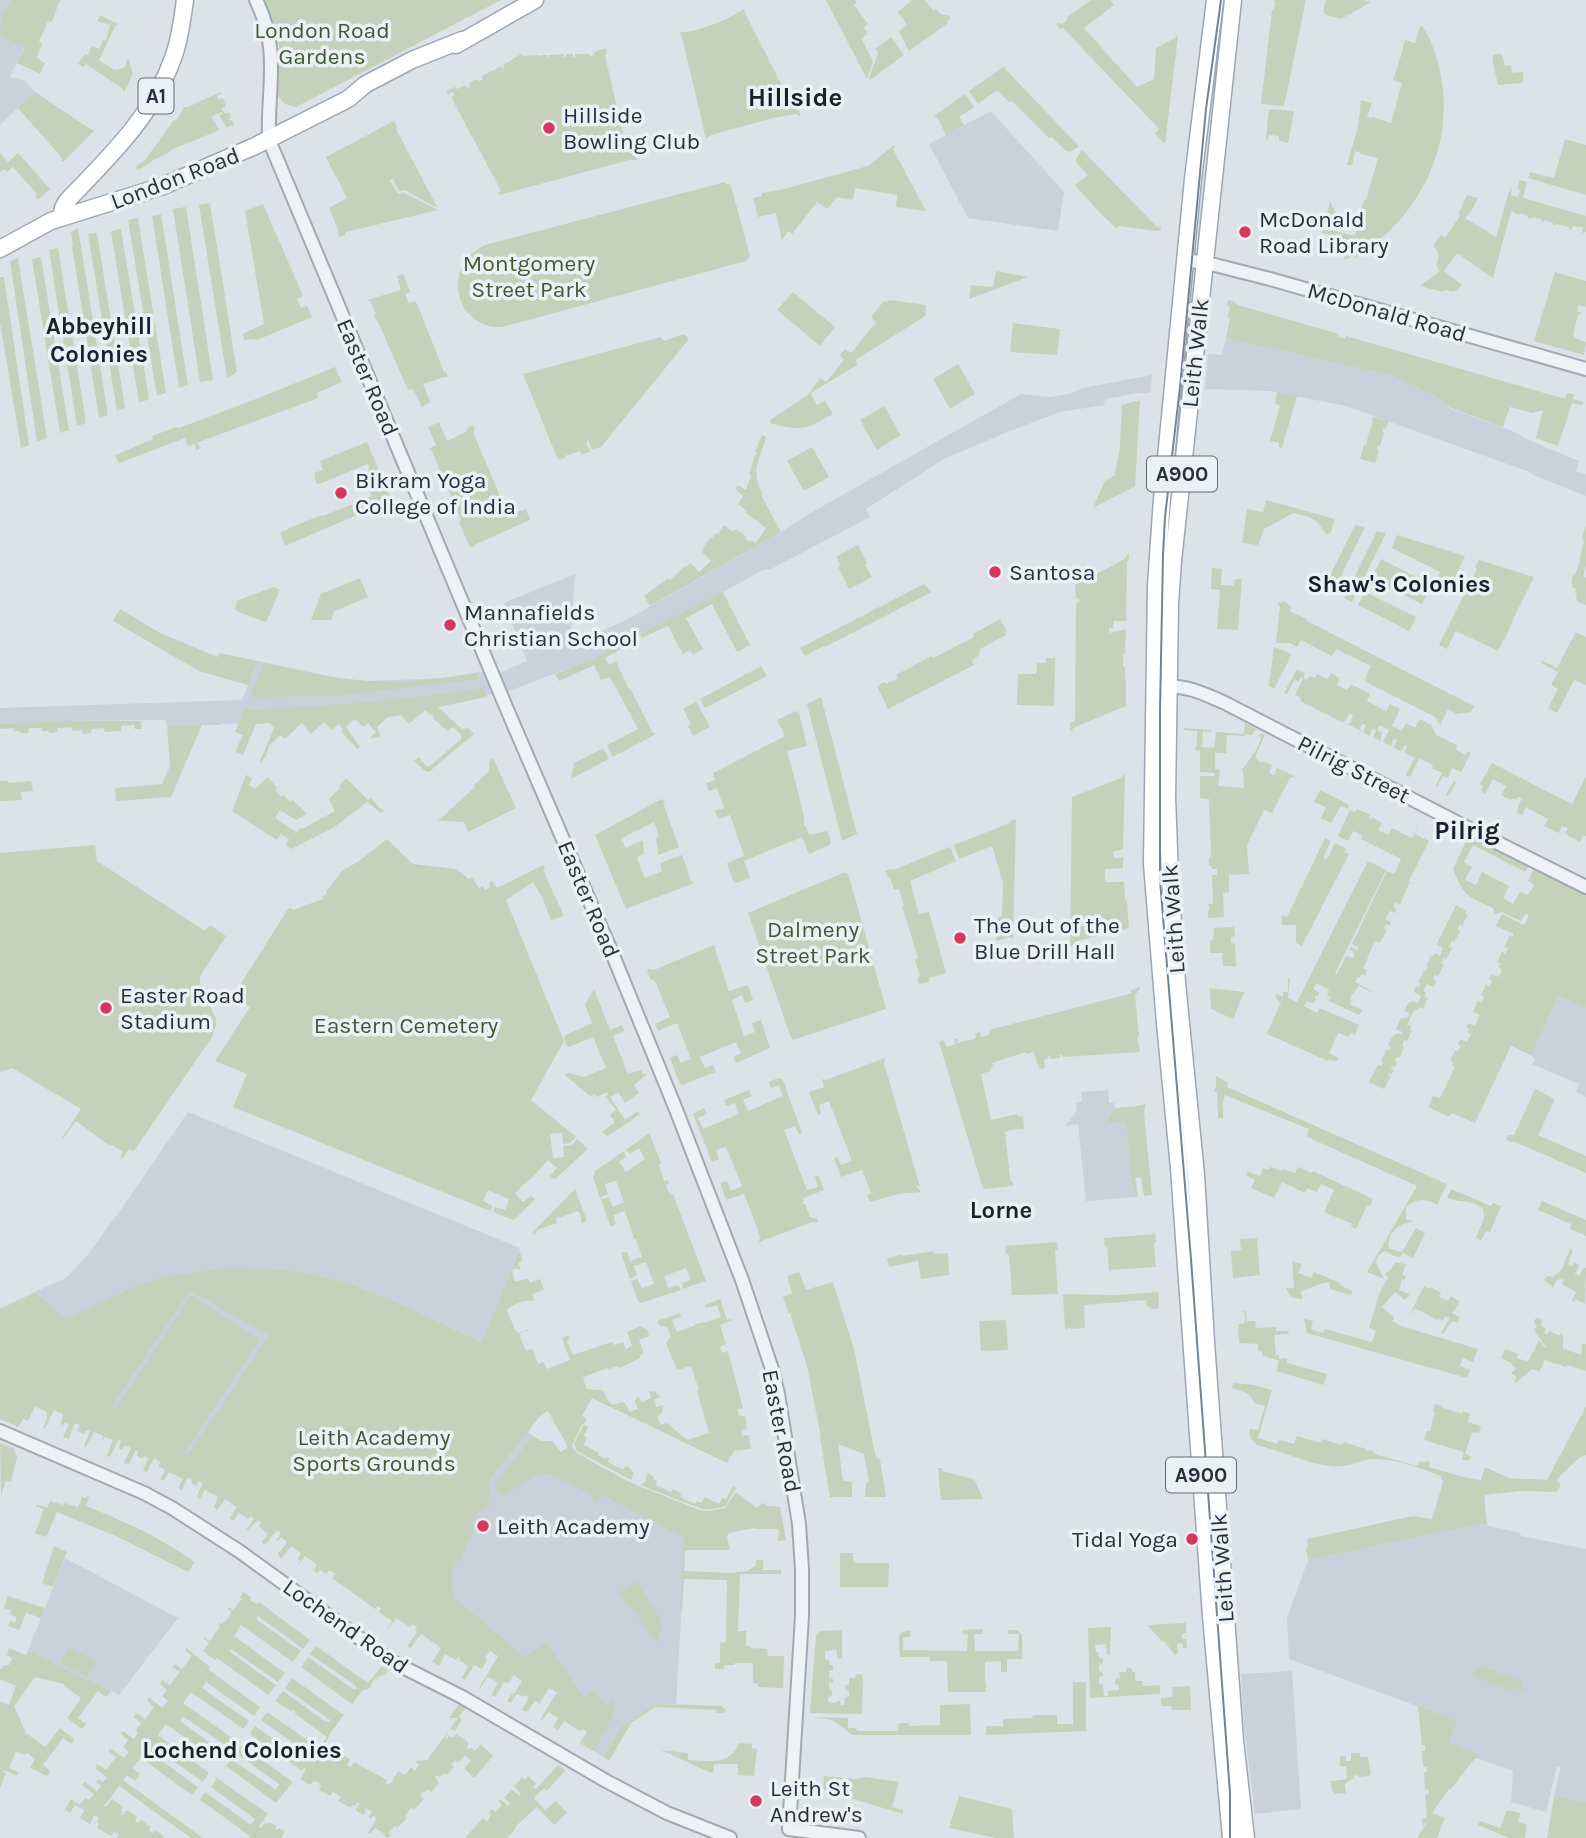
<svg xmlns="http://www.w3.org/2000/svg" width="1586" height="1838" viewBox="0 0 1586 1838" font-family="Karla,sans-serif">
	<rect width="100%" height="100%" fill="#dce2e7"/>
	<path fill="#cad1da" d="M0,0h47l-37,77 15,4 10,11 -35,33z
		M991,111l73,81 -6,39 -90,-13 -39,-74z
		M1226,338l167,38 44,21 14,12 59,21 21,11 48,20 -3,10 10,3v22l-53,-21 -1,-2 -186,-67 -76,-15 -65,-2 3,-35 14,1z
		M1152,375l-2,18h-11l-34,6 -1,6 -44,7 -60,23 -56,24 -78,50 4,8 -99,52 -8,1 -65,36 -108,54 -78,30 -79,17 -163,16 -103,2 -2,-5 -96,1 -69,3v-16l242,-8 16,-39 75,16 33,4 78,-3 34,-6 26,-1 23,-10 -23,-58 71,-29 -5,71 56,-25 50,-28 105,-60 26,-17 214,-121 29,3 19,-3 14,-6z
		M1559,996l27,12v89l-10,-5 3,-8 -47,-20 3,-5 -4,-4z
		M1108,1090l1,13h5l1,5 -10,13h21l6,63 2,1 1,12 -49,4 -8,-77 -13,2 12,-15 -1,-9h6l-1,-10z
		M188,1112l332,136 -37,94 -77,-36 -60,-24 -43,-10 -33,-3h-19l-123,20 -61,32 -32,-29 31,-14 21,-22 37,-51z
		M190,1291l79,43 267,86 -8,12 11,9h13l11,14 123,79 -10,170h-21l-32,20 -20,33 -20,-13 16,-27 -57,-33 -265,-170 -172,-99z
		M1480,1524l40,9 1,3 65,13v253l-32,-6 7,-29 -4,-1 -11,46 -35,-10 2,-31 -37,-13 -3,3 -26,-10 5,-32 -163,-60 -2,-41 21,-58z
		M65,1558l113,60 -59,77 -91,-45z
		M1292,1671l9,138 -46,5 -11,-88 -3,-52z"/>
	<path fill="#c4d2bc" fill-rule="evenodd" d="M11,0h50l-5,7 1,1 -5,14 -4,-1 -9,21 3,2 -6,14 9,5 -5,11 -23,-11 8,-16 -25,-11v-9l3,-7 -3,-3z
		M264,0h237l-205,107 -11,-3 -7,-8 1,-50 -3,-16z
		M826,0h29l2,2 -3,3 14,19 -4,3 4,7 -7,4 12,23 -6,18z
		M912,0h12l10,11 2,-2 6,6h6l3,3 -4,3 1,2 -39,28 -10,-20 8,-6 -9,-13z
		M1091,0h19l4,5 -30,23 53,59 17,-8 2,-31 22,-12 -13,108 -10,-10 4,-5 -96,-101 -3,1 -4,-5 2,-1 4,1 6,-5 -1,-2z
		M1273,0h33l-22,106 -23,-2 11,-94h2l1,-8z
		M1326,0h37l8,2 -30,17 -15,-4 -3,-4z
		M743,9l50,98h4l4,8 -3,1 -1,-2 -24,4 -62,17 -5,4 -24,-102 -3,-5c12,2 54,-13 64,-23z
		M100,15l18,9 -3,2 -16,34 15,10 10,-2 4,-9 5,14 -8,18 -2,1v-3l-37,-25 -3,3 -5,-3 7,-10 3,1 4,-9 7,3 4,-9 3,1 4,-16 -13,-4z
		M1422,26c9,12 14,29 18,45 16,75 -20,145 -83,186l-3,-1 -10,4 6,-19 -28,-8 8,-32 9,19 -4,11 20,5 8,-33 1,-4 2,1 12,-42 -18,-4 1,-1 -6,-2 -3,14h-5l11,-38 3,-27 11,3 -5,14 5,1 1,-1 18,6 11,-40 -9,-3 7,-21 5,-19 10,3 5,-16z
		M891,37l13,18 -34,25 -1,-2 9,-25 -3,-4z
		M606,48l1,6h-2l1,6 20,86 5,8h4l2,6h-8l-129,35 -2,-3 3,-1 -50,-94 4,-2 -2,-3 -5,2 -2,-3 9,-4 2,2 8,-4 3,3 2,-2 -1,-3 8,-4 2,3 4,-3 -1,-3 19,-10 1,3 2,-1 -1,-3 18,-11 3,2 14,-1v2l3,-2h6l1,3 1,-1v-2l15,-1v3h2v-3h7v3h2v-3h14l1,2h2l4,-5z
		M1499,53l3,3 3,10 6,-1 1,8 11,-1v11l-25,2 -6,-27 2,-3z
		M1005,66l1,4 73,76 -9,6 -5,-2 -13,-13 -3,1 -37,-37 -3,1 -12,-12 -19,14 -9,-13z
		M35,92l57,38h3l-31,31h-2v-3l-44,-50z
		M220,92l1,2 -4,2 2,4 4,-2 3,8 -5,3 5,5 3,-2 2,6 -2,1 1,2 2,-1 2,5 -8,2 -7,-12 4,-1 -1,-2 -11,5 9,13 -47,19c-6,6 -13,7 -21,12 -6,3 -8,7 -15,9l-1,-4 9,-6 29,-40 2,1 8,-14h4z
		M965,94l9,13 -15,10 5,8 -18,10 -8,-16 -4,-3z
		M1269,109l25,2 -6,32 -9,-2v-5l-10,-1 -1,5 -2,-1z
		M394,121l3,6 -1,2 41,78 -4,-1 -28,-16 -6,1 -6,-12 -3,1 8,14 6,-1 34,17 -92,22v3l-7,2 -1,-8 -9,-21 18,-10 -21,-41z
		M1565,139l21,6v50l-58,-17 2,-6 24,6z
		M894,145l1,2 -2,2 33,62 -30,-4 1,-12 -42,-7 -2,12 -16,-3 -10,12 -10,-7 -25,32 -4,-3 -6,9 -6,-27 -18,4 -5,-19 9,-2v-3l22,-4 84,-23z
		M1082,150l74,76 5,2v2l-3,1 -40,-5 -1,3 -18,-17 -24,-27 13,-10 -12,-13v-3z
		M0,153l8,9 10,-9 32,36 -12,11 -3,-4 2,-2 -24,-27 -6,5 -3,-3 -4,4z
		M1520,180l7,2 -4,16 63,18v16l-4,1 1,-6 -10,-1 -2,4 -2,-1v-2l-12,-3 -1,1h-3v-2l-8,-3 -1,2 -3,-1v-2l-9,-2 -1,2 -3,-1v-2l-8,-3 -1,2 -8,-4 -18,67 -36,-25 -13,18 18,14c-6,8 -8,7 -17,5l-2,2 -23,-6 20,-15 -4,-6c4,-7 3,-14 -3,-19l8,-11 4,3 15,-22 -2,-2 9,-19 11,3 -6,12 -7,8 31,19 14,-49 2,1 -1,6 7,2 2,-7 -3,-2z
		M725,182l1,2h2l1,-1 2,3 19,70 -4,5 -244,66c-37,2 -57,-40 -35,-68 5,-7 11,-10 18,-14z
		M210,203l27,169 -10,6 -28,-173z
		M263,204l40,92 -6,3 4,9 6,-2 5,11 -55,23 -1,-1 -12,1 -1,-6 21,-10 -19,-113z
		M186,207l27,173 -13,2 -27,-173z
		M161,214l27,171 -9,3 -27,-172z
		M138,218l28,175 -9,3 -29,-176z
		M78,228l30,187 -9,3 -27,-172 1,-1 -2,-13z
		M121,229l28,170 -10,4 -28,-172z
		M97,233l28,175 -8,3 -29,-177z
		M58,248l28,175 -9,3 -28,-176z
		M41,257l28,173 -9,3 -28,-174z
		M18,258l29,180 -10,4 -27,-181z
		M996,271l32,6 -59,22 2,-14 22,2z
		M1555,272l31,9v26l-8,-2 -1,6 5,2 -4,2 -5,19 2,4 11,4 -2,13 -50,-14z
		M403,274l7,18 -5,2 4,9 6,-2 3,5 26,66h2l2,5h-4l-21,7 7,18 -8,5 -9,-18 -5,1 -30,-68h-1l-3,-6 2,-2 -5,-12 -4,-2 34,-10 -4,-14z
		M0,277h4l25,168 -8,3 -21,-125z
		M793,292l42,35 -15,19 -43,-36z
		M890,300l36,5 -1,11 -69,44 1,5 -46,28 6,12 8,-4 8,13c-30,16 -29,18 -63,9v-3l38,-25 12,-17 6,4 18,-22 -4,-5 5,-6 6,4 25,-31 -5,-5 12,-15z
		M1228,300l6,1 4,4 101,29v3l6,2 1,-3 219,63 2,-6 7,1 -1,5 10,3 -1,3 -10,-2 -14,43 -22,-8 7,-28 -10,3 -23,-6 -7,20 -52,-19 -14,-11 -44,-21 -167,-38 4,-20 -2,-1 2,-10 -3,-2z
		M1013,323l47,6 -3,26 -47,-3z
		M684,334l5,5 -88,108 -9,3 -4,-10 -2,2 4,10 -9,2 -1,-3 -15,5v2l-7,2 -35,-86 138,-37 3,4z
		M958,364l17,30 -25,15 -17,-30z
		M335,367l7,15 -25,11 1,5 -119,44 -2,1 4,5 -5,2 -1,-6 -7,2 -3,-8 -66,25 -4,-8 38,-16 -1,-3 24,-9 3,1 82,-31z
		M1277,392l20,4 -15,52 -3,-1v-4l-9,-2 10,-35 -5,-3z
		M1140,400l-5,86 -42,22 12,-27 10,-6 5,-30 2,-40z
		M884,406l17,29 -24,15 -17,-30z
		M1373,417l16,4 -3,8 -3,-1 -1,4 2,1 -4,13 -2,-1 -1,4 2,1 -4,13 -15,-4 4,-14h2l4,-17h1z
		M439,422l8,19 19,-9 2,-4 5,-3 2,4 -2,3 35,83 18,-6 4,11 -54,24 -1,2 -5,2 -11,-26 2,-2 -29,-69 -3,-2 7,-4 -8,-18z
		M762,435l3,1 1,2c-7,23 -16,34 -3,56l-1,3 19,35 -131,74 -6,-10 24,-18 2,2 15,-14 1,1 4,-4 9,9 12,-11 -10,-10 9,-13h2l4,-5 2,1 6,-9 9,7 2,-3 12,8 -1,2 4,3 1,-2 5,3 10,-15 -20,-15 1,-2 -9,-7 5,-8 -8,-7 3,-4 8,5 5,-14 -2,-2 5,-16 3,-5 -2,-1z
		M367,442l22,53h2l2,7h-6l-102,44 -5,-13 14,-7 28,-11 1,1 49,-20 -5,-14 2,-15 -1,-3 -49,20 -3,-1 -2,-10 9,-3 -3,-9z
		M812,447l17,30 -25,14 -17,-30z
		M1266,500l69,19 -4,13 -5,2c-12,-18 -13,-16 -33,-21l-29,16 -6,16 -16,-2 5,-34 16,3z
		M1355,525l10,2 -32,65 -9,-4z
		M1586,526v40l-3,10 3,2v27l-8,-3 -2,-4 1,-4 -2,-1 1,-4 -4,-2c0,-7 -1,-11 5,-16l7,-30 -2,-3z
		M1377,531l9,2 -34,69 -8,-4z
		M1397,535l68,21 -16,34 -14,-7 5,-11 -48,-24z
		M858,545l9,18 -2,2 7,12 -23,12 -11,-22 2,-2 -4,-8z
		M1129,553v6l-2,3 -1,59h-12l-1,7h-4v5l17,-4 -1,26 -2,-1v12l2,1v11l1,2v26l-53,22 -1,3h-2v-8l5,-2 1,-118 4,-1 -1,-3 -3,-1 -1,-13 48,-25z
		M1381,559l51,26 -10,19 -51,-25z
		M1479,560l55,17 -18,36 -7,17 -11,21 -42,-20 -9,18 -8,-4 38,-76 -2,-2z
		M1212,568l10,1 -1,16 13,1 1,-7h7l-4,51 -21,-1 3,-39 -9,-1z
		M360,578l8,19 -35,15 -1,8h-21l10,-26z
		M924,584l8,8 -107,55 -1,-1 -19,10 -5,-8z
		M273,587l7,3 -14,32 -28,-10 -3,-3 2,-8z
		M723,592l27,53 -13,7 -25,-48 -26,14 17,31 -10,6 -3,-5 -7,4 -15,-28 -26,12 -2,-4z
		M1365,592l51,25 -7,14 -51,-26z
		M1278,601l4,2 1,-2 9,5 -2,5 17,8v2l167,85 -3,6 -14,2 -9,-5 -8,16 -5,-8 -71,-36 7,-15 -35,-17 -4,7 -31,-16 -4,7 -7,-4h-14l4,-37 -2,-1z
		M120,609l42,25 56,23 2,-4 38,8 -10,24 -49,-14 -86,-50z
		M1000,619l7,12 -2,2 1,2 -26,14 -1,6 -7,6 2,4 -86,44 -11,-23 7,-4 2,2 12,-6 -2,-3 36,-19 1,2 41,-21 -1,-3z
		M1576,632l10,5v48l-12,-5 -17,33 -9,-5 10,-19 -7,-4 7,-13 -17,-9v-3l16,8z
		M619,645l2,4 -16,9 4,7 7,-4 13,29h2l22,43 3,1 -43,23 -6,-12 31,-16 -28,-52 -9,3 -7,-15 -35,16 -4,-7 35,-14z
		M1274,647l18,7 -18,35 -5,-3z
		M1046,658h9l-1,48 -37,-1 1,-31h18l1,-11h9z
		M264,663c34,7 68,16 103,18 36,2 74,-2 109,-8l3,6 -143,17 -86,1z
		M761,666l6,10 -62,32 -5,-9z
		M1297,669l8,4 -2,5 4,2 2,-4 6,2 2,-4 11,5 3,-6 9,5 -3,7 10,5 4,-6 19,10 -3,7 19,10 4,-7 10,5 -8,17 10,5 4,-8 9,5 5,-9 11,6 5,10 21,10 -1,5 9,5 3,-4 3,2 -22,43 -3,-1 8,-14 2,1 5,-10 -9,-4 -4,10 -5,-2 -6,11h-2l7,-14 -10,-5 1,-3 -14,-7 -9,19 -4,-2 9,-17 -11,-5 3,-7 -2,-1 -4,6 -7,-3 3,-8 -4,-1 -2,7 -8,-4 6,-12 -10,-5 -2,5 5,3 -2,8 -7,-4 3,-7 -4,-1 -2,7 -7,-4 3,-7 -4,-1 -2,4 1,3 -14,-7 3,-1 3,-7 -3,-3 -6,10 -44,-22 1,-3 -6,-3 8,-16 -2,-2 -3,5 -4,-2 -7,14 -3,-1z
		M483,688l4,9 -49,10 24,22 6,-1 6,6 -45,38 -4,-1 -11,-10 5,-4 7,9h4l31,-27v-4l-8,-8 -6,4 -14,-13 1,-1 -2,-3 -2,1 -5,-5 -16,14 -8,-9 -13,2 -11,10 4,9 -10,3 -1,-1 6,-6 -8,-9 -5,4 -8,-8 -9,8 14,20 -3,2 -16,-18 2,-2 -5,-5 -6,6 -8,-8 -13,12 -9,-11 -17,16 -5,-4 -11,11 -3,10 -5,6 -1,-1 14,-33 -4,-5 -14,1 -13,31 -8,-3 8,-17 -8,-3 9,-22c80,-4 160,-9 239,-22z
		M821,697l36,137 -15,7 -35,-137z
		M696,701l14,26 -17,9 -5,-10 3,-2 -8,-15z
		M795,711l4,2 8,33 -20,5c5,18 9,32 13,50 2,7 5,17 4,25h2l3,9 19,-4 3,12 -3,3 -19,8 -7,-17 -58,24 6,17 -14,5 -3,-2 -6,-18 17,-7 -14,-41 -12,4 -3,-8 9,-3 -7,-20 -8,3 -3,-8 9,-3 -2,-7 70,-36 1,-3 -7,-14z
		M69,721h72l1,8h-7l-1,-4 -13,1v5l-16,1 -1,-4 -12,1 -1,4 -8,1 -1,-4 -10,1 -1,-4 -13,1v4l-9,1v-2h-7v-3h-13l-1,5h-8v-2l-6,1 -1,-4 -13,1v-5z
		M1245,723l11,6 -4,6 -7,-1v2l-18,-1 -1,18h-11v16l5,1 -2,16 26,2 -1,-17h-2l14,-19 6,-13 -2,-4 3,-2 3,2 -10,22 5,5h5l7,3 -3,8 5,2 3,-7 17,8 -2,2h-2l-18,35 -8,-3 -17,35 2,29 -20,1v17l-6,1 1,24 -16,1v-6l2,-3 -2,-5h5l-1,-29h5v-6h-5v-3h-3v-8l2,-1 -2,-58 -9,-1v-22h14l1,-3 -15,-1v-22h-5v-3l2,-1v-15l-13,-1v-2l27,2 1,2 -9,-1 -1,16 12,1 2,-16 28,2z
		M219,724l1,1h-18l-31,72 -55,4 -1,-13 47,-4 8,-18 -3,-41z
		M603,748l6,11 -38,20 3,-16z
		M493,758l23,50 -48,24 -4,-10 -26,-1 37,-34 -1,-2 15,-14v-9z
		M1492,763l80,41 14,-28v60l-3,-1 -3,7 -15,-8 3,-6 -6,-2 -3,7 -15,-7 4,-7 -22,-12 -4,8 -6,-3 6,-14 -4,-1 -2,3 -3,-2 -2,2 -10,-5 5,-9 -13,-7 -8,15 -4,-4 2,-4 -3,-2z
		M1127,772l-2,2 -2,75 -10,3 1,6h9v10l-18,1v13h19l1,18 2,1 2,27 -6,2 -2,-2 -23,6v2l-21,5 -3,4 -7,3 3,-5 2,-146 49,-19z
		M246,775l6,3 -3,7 6,4 13,-12 9,11 -2,2 6,7 3,-2 6,7 3,-2 14,14 -11,6 -16,-10 -5,8 22,15 3,-5 2,1 33,-18 -6,-12 11,-11 -1,-2 7,-8 22,22 3,-2 9,10 4,2 -3,3 -14,-11 -34,26 -42,21 -5,-4 3,-6 -8,-5 -4,6 -45,-29z
		M0,781h8v2l23,-2 2,10 -12,1 1,8 -22,1z
		M1320,790l29,15 -1,4 7,3 2,-3 13,6 -1,4 2,1 1,-3 10,6 -4,7 10,5 4,-7 20,10 8,-16 -5,12 14,7 -20,40 10,5 -9,-4 -10,22 -5,-2 -2,5 4,2 -2,4 -5,-2 -5,8 6,3 -2,3 -3,-1 -2,4 3,2 -7,13 -5,-2 -8,17 1,1 -5,9 4,2 -2,6 -3,-2 -2,4 -2,-1 -3,5 17,9 -1,1 -12,-6 -10,13 3,2 -2,3 12,6 -3,5 -30,-14 2,-4 -4,-2 2,-5 -13,-7 -3,6 7,4 -2,3h-3l1,4 -2,4 -7,-3 -3,5 13,7 3,-5 39,17 -4,10 -4,-2 -2,4 -11,-4 -9,20 10,5 -2,4 -8,-3 -1,2 -61,-27 14,-32 -5,-3v-5l7,3v-5h5v-14h2l-2,20 9,4 71,-141 18,9 -51,103 2,1 9,-18 7,2 2,-5 -6,-3 2,-3 7,3 1,-2 -7,-4 35,-73 7,3 7,-15 -40,-20 2,-3 -10,-5 -5,10 -10,-5 12,-26 -9,-4 -10,17 -10,-5 5,-11 -12,-5z
		M662,799l3,3 -2,1 16,44 -21,8 -2,-17 3,-2 -5,-14 -34,17 6,9 17,-8 1,13 -7,5 8,20 17,-7 -2,-8 22,-8 9,26 3,2 -68,26 -31,-74z
		M1016,819l-3,120 -4,-2 -12,4 -6,-22h6l5,-4 1,-32 -11,-37 -33,13 -5,-14 56,-22v-2z
		M1469,835l60,30 -4,7 -52,-27 -9,17 8,5 -7,13 11,5 6,-13 27,14 -6,12 10,6 7,-12 8,3 6,-10 -6,-4 6,-13 52,26v114l-27,-12 -28,59 -20,-9 -36,77 -23,-10 -3,4 -21,-10 5,-11 7,2 15,-31 -3,-2 1,-4h-3l5,-11 3,2 3,-6 -3,-2 2,-5 7,3 4,-8 -4,-2 2,-3 -3,-1 2,-5 7,3 5,-11 -7,-3 5,-11 3,2 3,-7h-3l5,-12 3,3 3,-7h-3l2,-6 8,3 3,-7 -4,-3 2,-4h-3l5,-12 3,3 3,-6 -4,-1 6,-12 2,2 2,-3 -18,-8 6,-12 22,11 5,-9 -4,-2 -4,7 -19,-9 -7,2 -2,-6c-26,-12 -29,-11 -40,-39z
		M1325,838l6,3 -8,17 4,1 8,-16 11,6 -2,3 5,2 -47,92 -6,-3v-18h-14v-10l5,2z
		M387,839l26,25 43,5 13,10 3,-2 7,11 4,-2 2,4 5,-3 -1,-4 3,-2 -4,-7 9,14 46,-23 2,3 -2,2 21,46 -13,4 -9,-23 -9,-15 -27,18 58,141 -33,59 45,37 -6,6 -7,1 -1,-11 -12,1 3,24 11,-1 -1,-11h8l6,-7 11,10 -34,31 -4,-4 7,-8 -9,-8 -19,21 -1,-1 -13,13 8,9 8,-6 4,3 -21,21 -21,-8 2,-5 10,3 4,-11 -21,-9 -5,11 10,5 -3,5 -257,-104 14,-33 -32,-13 35,-54 -17,-11 55,-87 3,-1 2,2 30,-11v-3l3,-2v-2l16,-21 17,-10z
		M95,845l2,16 108,70 5,-6 16,11 -26,40v7l16,36v6l-4,12 -78,114 -5,-2 -6,9 -3,-1 3,-5 -11,-7 -2,1 -34,-25 -13,18 -1,-1 19,-29 -69,-41 -12,4v-219z
		M950,847l6,14 -46,20 9,33 10,-2 17,61 -17,5v4l-10,2 -2,-6 3,-2 -5,-16 3,-2 -16,-52 2,-1 -5,-15 -5,-1 -4,-12h-3l-2,-6 5,-2 3,1z
		M843,873h4l2,3 37,133 -93,31 -2,-2 -43,-125z
		M1456,905l10,6 -1,3h3l-6,12 -2,-2 -3,6 3,1 -6,11 -2,-1 -3,6 3,1 -6,11 -2,-2 -3,7h3l-6,12 -3,-2 -2,6 3,1 -3,6 -6,-3 -4,7 3,2 -1,4 3,1 -5,11 -3,-2 -2,3 -3,-1 -8,16 4,1 -1,4 2,1 -5,10 -3,-1 -2,6 2,1 -5,11 -2,-1 -2,4 2,1 -2,5 -3,-1 -1,2 3,2 -2,4 -3,-1 -1,2 3,1 -7,13 -15,-7 9,-17 3,1 2,-4 -2,-1 5,-11h3l2,-4 -3,-1 6,-11 2,1 1,-2 5,2 1,-2 -7,-4 5,-11h6l3,-4 -6,-3 5,-9 2,1 1,-2 6,2 3,-7 -7,-4 2,-6 3,1 2,-4 -3,-1 6,-11h2l2,-4 -2,-1 5,-11 3,1 1,-3 5,3 3,-8 -7,-3z
		M1234,927l1,9 -4,1v6l4,1 1,22h-13l-1,-13h-12v-12l3,-1 1,-8 -1,-4z
		M714,945l15,46 19,-6 5,15 -8,3 -3,-8 -10,5 12,36 11,-4 -3,-9 9,-3 9,28 -34,15 -3,-6 8,-4 -5,-11 -36,15 5,11 8,-3 3,7 -34,13 -3,-3 -9,-24 7,-3 4,8 10,-4 -14,-36 -19,8 -3,-7 15,-7 -16,-38 -3,1 -4,-9 1,-2 6,1z
		M1140,987v2l-5,6 4,42h-2l3,15 -77,5 -1,-2h-2v3l-10,1v-3h-2v3l-4,1 1,8 -6,1 -5,-17 -7,2 -1,-2 -34,11 1,4 -3,1v3l-9,3 10,46 26,-6 1,3 5,-1 1,13 -13,1 -6,2 5,45 1,5h2v4l-30,3 -44,-147 4,-2 4,7 9,-3 -2,-5h3l1,4 18,-5 -1,-5 5,-1 1,5 8,-2v-5l140,-36 2,-1v-3z
		M1210,988l34,4 -11,27 -22,-10z
		M594,989l16,41 12,-5 3,6 -12,5 15,38 13,-4 2,5 3,-2v2l-12,10 5,8 -14,10 -7,-11 -8,5 15,23 13,-9 2,3 -32,22 -6,-4 13,-10 -5,-7 6,-5 -11,-14 3,-1 -1,-3 -10,5 -3,-3 -3,3 -26,-22 4,-2 15,4 22,-9 -13,-31 -24,10 -3,-2 -2,-9 28,-13 -7,-18z
		M885,1058l-1,5 36,124 -3,-2 -1,1 5,6 -23,2 -28,8 -3,-7 4,-2 -9,-23 -21,7 -7,-19 3,-2 4,9 11,-4 -23,-60 -10,4 2,9 -3,1 -9,-23 15,-5 -2,-8 4,1z
		M1216,1076l12,7 -1,4 220,97 -10,21c-11,-7 -21,-7 -31,2v13h7l-3,3c-14,0 -23,13 -21,26l13,3 14,-24 9,5 -12,25 -10,-5 -3,4 -6,-1 -8,-5c-6,1 -10,6 -10,12l8,16 -17,-7 50,-86 -110,-49 2,-8 -84,-34 -3,10 1,1v12h-5l-1,-26 -3,-1 2,-4z
		M778,1078l4,1 2,4 18,50 -3,1 -4,-8 -11,4 23,60 11,-3 -3,-10 3,-2 6,15 -21,8 1,3 -2,1 1,2h2l5,13 7,2 1,3h-5l-49,18 -5,3 1,-7 -16,-42 -18,6 -6,-17 7,-2 4,10 11,-5 -16,-39 -10,3 3,9 -7,3 -19,-48 11,-6 3,6 -9,4 5,11 36,-15 -4,-11 -9,3 -2,-6 25,-10 3,6 -9,4 5,11 35,-15 -4,-11 -8,3 -2,-6z
		M1535,1089l20,10 -17,36 48,21v17l-73,-32 -1,1 -6,-2 2,-5h6z
		M1146,1104l-2,9 8,82 -8,1 -3,-19 -6,1 3,18 -3,1 -1,-12h-2l-6,-64 -21,1 10,-14 23,-2z
		M649,1133l12,30 -2,2 5,16 4,-1 1,4 -3,1 4,10 3,-1 33,87 -23,8 -1,-6 9,-3 -5,-12 -22,8 4,12 10,-3 3,5 -40,13 -3,-2 -7,-20 6,-2 5,9 12,-4 -8,-22 -12,4 3,9 -7,4 -9,-26 6,-1 3,9 12,-4 -6,-18h-2l-9,-28 -12,4 3,9 -5,3 -10,-27 7,-3 5,10 11,-5 -8,-21 -11,3 3,10 -8,4 -7,-21 2,-6 29,-20 2,6 -7,5 7,10 19,-13 -6,-11 -9,6 -4,-4z
		M1270,1167l12,4 1,-2 12,4 3,-6 14,6 1,-2 60,28 -3,7 -3,-1 -11,24 -5,-2 1,-3 -28,-12 10,-22 -13,-6 -4,8 -10,-4 -2,5 -23,-11 -8,16 -23,-10 4,-8 -10,-5 2,-4 13,5 3,-8 6,2z
		M575,1189l12,32 -5,2 -2,-10 -3,-2 -21,8 1,4 -20,7 -2,5 -3,-2z
		M1451,1189l40,17 2,-3 8,3 -11,26 -4,-1 -5,10 -5,-3 8,-20 -1,-9c-11,-10 -24,-6 -36,-11z
		M1542,1201l44,19v16l-16,-7 1,-5 -33,-14z
		M1155,1234l1,8 -2,1 2,24 -47,3 -2,-24h-2l-1,-8z
		M1257,1238l3,37 -27,3 -2,-27 10,-1 -1,-11z
		M1057,1242l1,8h-3l3,44 -46,1 -3,-40 -3,-1 -1,-8z
		M1570,1249l3,2 -5,13 4,2 2,-4 5,3 -4,9 4,2 5,-9 2,1 -1,36 -10,-5 -1,3 -2,-1 4,-9 -14,-8 2,-4 -4,-1 -3,1 -4,7 -9,-7 3,-4 6,1 9,-8z
		M519,1251l4,9 -5,3 3,6 -3,1 -1,-2 -5,2 3,12 13,-4 2,5 10,-4 4,11 -12,4 2,7c-7,-2 -22,3 -27,9l8,20 4,3 10,-4v1l-8,3 -1,3 5,13 2,1 5,-1 6,15 6,-2 3,7 23,-9 -8,-22 6,-3 1,3 -2,4 6,13 39,-13 2,3 9,-3 3,7 6,-3 -5,-14 13,-6 7,4 2,6 -10,4 5,14 -4,2v2l-21,10 -1,-2 -9,3 -1,-1 -25,9 3,11c8,4 11,0 17,2l6,12 4,3 8,-3 4,1 5,9 8,-3 -3,-8 3,-5 4,6 9,-4 -2,-7 7,1 4,5 -6,3 2,7 7,-2c1,7 -2,8 -6,12l4,8 6,-2 20,17 22,-7 -12,-42 2,-1 -8,-24 -14,4 -11,-27 5,-6 -4,-10 -7,-1 -3,-5 23,-8 1,4 -9,3 5,12 17,-6v-1l9,-3 1,1 17,-6 -4,-12 -11,3 -1,-3 15,-6 7,21 5,-1 1,1 -13,5 6,19 -6,3 2,6 6,-2 15,57 -6,1 2,7h6l2,13 -6,1 1,6 7,-1 2,14 -17,2 -7,12 -135,-65 -10,18 5,3 -3,5h-2l-10,22 5,7 50,28 72,29 10,1 16,-3 11,-16 21,16 5,-5 6,3 12,1 6,33 -8,1 1,-10 -2,-2h-21l-1,-1 -26,5 -2,3 3,14h-45l-1,21 47,2 16,-2 9,-6v-5h7v10h18v4h-41l-2,57h8v15h4l1,2 16,1 1,7h16l-1,32 -25,-1v-3l-5,-1v-20h-18l-1,2h-10v4h-9v-6h5v-20l6,-1 1,-62 -43,-1 -2,31h-2l4,-72 -82,-43 -6,10 -4,-10 -35,-18 -11,-3 -13,3 -31,20 -8,-12 39,-49 9,6 10,-1 9,11 7,-5 -20,-36 -7,4 -54,67 5,11 -6,4 5,8c-11,7 -24,12 -17,27l-8,12 -4,14c-14,8 -11,26 -7,40l69,59 22,-15 37,55 11,-7 11,15 10,-6 -2,16 -19,36 -14,-8 7,-11 -4,-3 -3,2 -16,-10 -6,9 -5,-3 5,-9 -10,-6 -6,9 -2,-1 17,-28 -8,-4 -11,18v-4l-3,-1 -8,11 -5,-2 7,-13 -4,-2 -2,2 -6,-3 -6,9 -4,-2 5,-8 2,1 8,-13 -8,-6 -6,9 -4,-2 -9,15 -4,-2 7,-12 -9,-6 -2,1 -7,11 -1,-1 19,-32 -8,-5 -5,7 2,2 -5,9 -8,-4 -9,15 -3,-2 6,-12 -4,-3 -5,-2 1,-3 -2,-1 -2,3 -11,-6 -6,12 -7,-4 9,-14 -20,-14 -10,14 -4,-2 10,-14 -2,-2 2,-3 -5,-3 -2,3 -14,-9 -10,14 6,-11 -13,-9 2,-4 -3,-2 -3,3 -43,-31 3,-4 -6,-4 -3,4 -6,-4 -3,3 -3,-3 3,-5 -12,-9 -8,11 3,-6 -3,-2 4,-6 -10,-7 -10,13 -3,-5 9,-12 -6,-5 -3,4 -2,-1 5,-7 -4,-3 -12,15 -3,-3 6,-8 -9,-8 2,-4 -3,-2 -11,11 -1,-1 8,-11 -3,-3 -3,3 -9,-6 -6,8 -3,-3 7,-11 -5,-3 -2,2 1,-3 -6,-4 -8,11 -3,-3 4,-10 -13,-7 -5,9 -4,-2 7,-14 -4,-2 -3,5 -5,-3 1,-3 -4,-2 -6,12 -4,-2 5,-9 -14,-7 -5,9 -4,-2 5,-9 -7,-4 3,-4 -7,-4 -7,14 -4,-2 5,-12 -4,-2 -1,3 -6,-3 1,-4 -2,-2 -7,14 -5,-1 7,-15 -6,-3 -3,5 -4,-2 3,-7 -2,-2 -9,18 -3,-1 6,-16 -8,-3 -4,5 2,-6 -9,-4 -8,15 -2,-1 6,-15 -4,-1 -2,4 -7,-3 3,-6 -5,-2 -6,16 -6,-2 6,-13 -4,-2 -1,3 -3,-1 2,-10 -9,-4 -9,19 -2,-1 4,-10v-6l-12,-6 -7,15 -5,-2 -5,8 -18,-8v-110l35,-17 32,28 61,-31 35,-12 65,-9 42,1 33,3 43,10 60,24 76,36zM190,1291l79,44 -82,121 -3,-3 75,-113 -68,-45 -75,113 -4,-2z
		M934,1251v3l14,-1 1,22 -28,4 -3,-18 -29,6 -2,-8 15,-5v2z
		M1292,1261l10,3 -4,9 13,5 3,-6 26,11 -1,2 14,6 -2,4 -21,-6v-7l-10,2 -20,8 3,7 -11,-1 -6,-10h8z
		M1395,1262l14,3 -4,1 -3,9 4,1 -2,5 -2,-1 -3,10 11,4 -5,6 -10,-8 -13,15 12,11 -2,3 9,5 77,23 -5,13 -10,-4 -3,8 10,4 -3,8 -160,-45 -3,-15 9,3 -2,8 12,4 2,-4 47,13 4,-11 -7,-3 11,-36 8,-14 -3,-4 6,-5z
		M799,1272l7,18 27,-8 21,67 22,109 4,2 6,37h-21l1,-14 3,-1 -5,-28 -26,-10 5,37 9,1v15h-22l-10,-60h1l-14,-71 -17,-53h-2l-5,-16 9,-4 -5,-17z
		M1424,1286l5,3 2,-2 10,6 -2,4 9,4 3,-5 9,6 -8,11 8,4 -3,6 -5,-2 -9,13 -2,-1 9,-15 -4,-2 -4,5 -4,-3 -1,2 -22,-12 -6,8z
		M1158,1292l1,16 -8,1 -2,-3 -2,1 -1,-7 -62,5 1,23 -14,1 -1,-2 -5,3 -2,-36 53,1z
		M1244,1311h2l1,10h8l1,7 20,-1v4h12l1,3 -15,1 2,20h3v4l8,-1v5l40,11 -3,11 -48,-14 3,-10 -17,-6 1,-3 -5,-1v-7l-19,-1 -1,-19 7,-1z
		M1537,1317l5,3 -1,6 5,3 -2,4 3,2 3,-4 9,5 2,-3 2,1v14l18,7 1,-11h4v27l-19,-6 -1,2 -10,-4 -1,1 -10,-4 -6,12 -7,-3 -18,15 2,-8 -5,-2 5,-6 -4,-2 1,-2 -12,-6 4,-9 13,5 -1,4 11,4 11,-22 6,8 1,-1 -13,-18 4,-2 -3,-6z
		M1006,1320l2,30 -27,1 -2,-30z
		M1234,1383l20,2 18,5 -14,48 19,6 2,-4 15,4 3,-8 24,7 1,-4 20,6 2,-3 22,7v3l5,-2 7,5 40,11 2,-5 4,1 6,-1 -1,6 35,10 17,3 4,-13 24,11 38,2 39,-74v49l-7,3 -23,22 5,5 -5,7 -35,-1 -37,4 3,30 -7,-1 -172,36 -2,-12 2,-1 -1,-8 106,-23 19,3 11,-37 -2,-6c-21,-8 -46,-18 -68,-17 -15,1 -26,10 -43,7 -24,-3 -49,-15 -73,-21 -5,-4 -9,-9 -7,-16l8,1 7,-24 -11,-3c-3,-11 -13,-12 -23,-15z
		M1435,1404l8,2v2l19,6 1,-3 7,3 -2,8 13,4 -2,7 -7,-1 -7,22 7,3 -3,3h-7l2,-8 -40,-12 3,-9h3l5,-19 -2,-1z
		M585,1425l3,2 -4,8 3,3 -3,7 15,8 -1,2 7,4 2,-2 3,1 -2,4 15,8 3,-4 5,3 3,5 -3,6 -54,-29 -3,-7 9,-18z
		M0,1443l13,5 4,9 -6,25 -5,-1 -5,15z
		M938,1468h4v3l32,8 9,20 -42,1z
		M647,1473l7,4 -1,2 4,2 -1,4 15,7 2,-3 8,4 -1,4 15,7 2,-3 4,2 4,-6 14,7 3,-6 4,1 7,-13 3,2 -11,18 -12,3h-11l-62,-24 5,-3z
		M87,1496l2,1 -3,9c38,15 75,32 109,56l-7,10 -70,-35 -61,-25 -11,25 -11,-4 9,-24 -8,-3 1,-2 10,4 3,-7 13,4 1,-2 14,4 4,-10 4,1z
		M54,1546l13,6 -14,35 -11,-4z
		M840,1553h13l1,10h35l-1,24h-48z
		M636,1581l26,40 -4,22 -5,-8 -2,1 -23,-34 -2,1 -7,-10z
		M243,1592l8,5v4l6,3 2,-2 51,38 -7,9 -45,-33 -2,3 45,32 -8,11 -52,-37 -7,11 51,37 -7,9 -47,-33 -1,3 46,33 -8,10 -51,-37 -2,2 -12,-9 6,-8 -6,-5 1,-1 6,4 10,-15 -2,-2 1,-1 3,1 7,-7 2,-5 -3,-3 1,-2 4,3 9,-11 -2,-2z
		M8,1596l37,12 -4,10 -15,-5 -7,17 -11,-4 2,-5 5,2 2,-5 -7,-4 1,-4 -7,-2z
		M1186,1623v10l-4,1v5h4l1,9h-4l-1,-5 -5,1 1,10 -3,1 -11,-14h-2l-15,-16z
		M1111,1627l-1,27h-3l-1,-10 -11,1 1,7 3,1v4l4,2v4l-4,2v6l4,2v3l-4,1v6l4,2 1,11h4v-5l11,-1v-5l-4,-1v-5l5,-2 -1,-5h7l1,-4h4l2,4h2v9h7l1,5 17,-1v9l-70,4 -2,-70z
		M983,1629v5h-9l1,17h43l1,-17h-11v-4h9l5,5v24h-15v13h-6v-11l-16,1v21h1v9h-38l-1,-31h-17l-1,-4h-29l-1,-20 3,-5 8,-2v7h-7v13l64,1 1,-16 -5,-1v-4z
		M842,1630v28l-5,1v-9l-12,1v8l4,2 1,4h3v5l-4,1v6l4,2v3l-4,1v6l3,2v5l-4,1v5l8,1 1,-2h3l1,4h3l1,-7 4,-2v-5l-4,-1v-5l4,-1v-6h6l2,-4h4l2,4 -1,36 -52,-1 6,-77 5,-5z
		M316,1646l52,37 14,-17 6,3 -3,6c-8,0 -13,6 -15,13l-8,3 -10,13 -51,-37 7,-10 45,32h3v-3l-46,-32z
		M68,1647l28,14 -9,16 -27,-14z
		M9,1648l17,7 2,-5 83,41 -5,6 -8,-6 -20,27 8,6 -4,5 -15,-11 14,-20 -17,-12v-2l-29,-7 -21,29 12,27 19,14 15,-19 14,11 -3,5 -8,-6 -20,27 7,6 -3,5 -17,-8 5,-9 -8,-6 -2,2 -9,-3 -7,16 10,4 -2,4 -13,-6 -1,2 3,1 -6,15v-87l9,4 7,-19 -16,-7v-11l2,1 2,-4h5l3,-7 -5,-3z
		M186,1648l24,19 -1,3 51,37 -6,9 -48,-34 -4,6 47,33 -6,8 -52,-37 -8,11 52,37 -6,8 -46,-32 -3,5 44,32 -6,9 -52,-38 -1,1 -7,10 51,38 -6,9 -47,-33 -4,5 46,33 -6,8 -51,-37 -9,10 8,6 -5,7 -8,-6 -4,5 80,58h-12l-72,-52 -15,20 2,1 6,-8 11,8 -2,3 2,2 -2,2 1,2 5,-6 10,7 -2,3 3,3 3,-3 10,7 -2,3 3,3 3,-3 9,6 -1,2h-46l2,-4 -5,-2 -3,4 -14,-8 2,-4 -2,-2 2,-4 -5,-3 -4,9 -10,-6 4,-8 -9,-5 -5,8 -5,-3 6,-11 9,6 5,-7 4,2 5,-6 -12,-9 3,-3 12,9 4,-5 -5,-4 3,-3 4,3 4,-4 -12,-10 2,-4 9,6 10,-13 -8,-6 2,-3 14,10 5,-6 -6,-5 5,-7 -7,-6 2,-3 11,8 4,-6 -2,-3 5,-7 -7,-6 3,-4 8,6 9,-12 -7,-6 2,-4 13,11 6,-7 -6,-5 5,-6 -7,-6 2,-4 8,5 10,-13 -8,-5 3,-3 7,5 10,-13 -7,-6z
		M1483,1667l38,14 3,10 -9,-4 -3,5 -41,-17 5,-5z
		M292,1678l52,37 -13,17 -6,13 25,14 -3,6 4,2 3,-5 33,18 -1,3 2,2 4,-3 6,-11 7,4 6,-8 4,4 4,-6 -4,-4 12,-1 31,-42h-9l10,-14 7,3 -7,10 3,2 -7,12 -5,-2 -5,9 2,1 2,-3 4,2 3,-4 12,8 -1,7 4,-1 4,3 6,-7 12,12 -19,22 -10,-10 7,-7 -6,-6 -7,8 -3,-2 -4,3 3,3 -7,8 -3,-2 -4,4 -3,-2 -2,2 4,6 -8,9 -3,-3 -4,4 -2,-1 -1,5 3,2 -10,11 -3,-2 -6,7 2,3 -10,10 -2,-2 -7,7 3,2 -3,3 -4,-2 1,-2 -10,-6 -5,6 -2,-1 9,-15 -4,-2 -2,3 -3,-2 4,-5 -6,-4 -2,7 -9,-5 5,-6 -2,-2 -3,4 -3,-1 -1,3 -13,-7 3,-4 -8,-5 -3,4 -11,-6 2,-4 -3,-5 -2,1 -3,-1 -2,4 -11,-6 6,-10 -2,-1 -2,3 -52,-37 5,-8 48,34 4,-7 -46,-33 6,-8 52,36 8,-11 -32,-23 1,-2 -3,-2 -2,1 -16,-10 8,-10 43,31h4v-2l-45,-32z
		M1073,1682h13v49l-100,4v-9h17v-7l29,-1 1,-3h24v9h16z
		M1190,1686l1,24h-19l-1,-4h-10v-8l12,-1 -1,-10z
		M655,1704l66,2 4,3v4h-8l-1,-3 -61,-3 -24,16 -22,38 -6,-4 20,-33z
		M970,1704l1,31h-119l-19,-15 -21,-3 36,1v10h7l3,3h40l1,-8h9l1,3 31,-1v-20z
		M1418,1706l39,15 -8,21 29,12 -27,35h-2l-17,24 13,5 -8,20h-20l12,-19 -7,8v-8l5,-1 -2,-23 4,-1 -1,-5h-3l-1,-16 3,-1v-5h-4l-1,-16 3,-1v-5h-3z
		M739,1743l13,1v4l5,1 -3,27 -16,-1v-11h-24l-1,8 -2,1 -50,-23 27,3v7c20,1 42,6 51,-17z
		M242,1745l51,37 -17,21 -50,-37 5,-7 45,31 3,-6 -43,-31z
		M1351,1753h9v4h8l3,17 -2,2 -10,1 -1,-2 -4,1v3l-4,1 -5,4 1,9 -11,1 -1,-2 -2,-1 -1,-10 16,-2 -1,-13h-6v-10h6v5h5z
		M558,1765l7,5 -1,2 -17,19 -3,-3 -10,10 11,12 11,-9 11,12 -13,12 -17,-18 -21,19 -2,5 -7,7h-42l18,-20 4,4 4,-7 -2,-3 3,-3 3,3 7,-7 -3,-4 1,-2 8,7 2,-3 -6,-5 8,-9 7,7 2,-2 -7,-8 8,-9 3,3 3,-4 8,7 -3,4 3,2z
		M824,1776l31,3 11,-2 33,5 -7,25 11,3v4l-80,-24z
		M217,1778l51,36 -10,13 3,1 4,-5 2,1 2,-2 8,4 -2,2 2,2 2,-2 6,3 -4,7h-32l1,-2 -50,-36 5,-8 46,33 4,-6 -44,-32z
		M959,1796l53,13 2,29h-18l-47,-10z
		M1554,1796l32,6v36h-39z
		M1507,1810l13,3 -2,9 9,3 -2,13h-16l-31,-13 2,-4 20,7z"/>
	<g fill="none" stroke-linecap="round" stroke-linejoin="round">
		<defs>
			<path id="minor" d="M256,0c25,51 11,87 13,140l237,567 106,246 63,154 67,173 30,89 6,25 21,130 3,45v47l-13,213
				M1186,260l25,4 59,15 316,90
				M1161,686c25,-1 42,7 64,17l239,123 122,61
				M0,1431l144,62 28,15 67,43 152,110 71,36 144,84 61,32 63,25
				M789,1829l70,9"/>
			<path id="major" d="M1215,0l-22,179 -31,320 -6,86 -4,279 13,159 14,145 32,448 20,222
				M1233,0l-60,561 -3,43 -3,193 3,80 7,106 19,192 10,167 29,399 11,97
				M456,45l79,-45
				M61,218l2,-10 4,-7c41,-43 86,-85 106,-143 7,-18 9,-38 12,-58
				M0,249l51,-28 112,-35 92,-40 93,-47 18,-15 46,-24 50,-20"/>
		</defs>
		<use href="#minor" stroke="#a1a9b1" stroke-width="16"/>
		<use href="#major" stroke="#9ba7b4" stroke-width="19"/>
		<use href="#minor" stroke="#eff2f5" stroke-width="12"/>
		<use href="#major" stroke="#fff" stroke-width="16"/>
		<path stroke="#748392" stroke-width="2" d="M1221,0l-15,109 -26,278 -15,130 -2,38 -3,156v169l31,379 39,534v45"/>
	</g>
	<g fill="#d7365f" stroke="#ebf0f5" stroke-width="2.5">
		<circle cx="549" cy="128" r="7"/>
		<circle cx="1245" cy="232" r="7"/>
		<circle cx="341" cy="493" r="7"/>
		<circle cx="995" cy="572" r="7"/>
		<circle cx="450" cy="625" r="7"/>
		<circle cx="960" cy="938" r="7"/>
		<circle cx="106" cy="1008" r="7"/>
		<circle cx="483" cy="1526" r="7"/>
		<circle cx="1192" cy="1539" r="7"/>
		<circle cx="756" cy="1801" r="7"/>
	</g>
	<g text-anchor="middle" stroke-width="7" stroke-linejoin="round" paint-order="stroke">
		<g fill="#ebf0f5" stroke="#606a76" stroke-width="2">
			<rect x="138.5" y="78.5" width="35" height="35" rx="5"/>
			<rect x="1147" y="456.5" width="70" height="35" rx="5"/>
			<rect x="1166" y="1457.5" width="70" height="35" rx="5"/>
		</g>
		<g font-size="21" font-weight="bold" fill="#25313f">
			<text x="156" y="103">A1</text>
			<text x="1182" y="481">A900</text>
			<text x="1201" y="1482">A900</text>
		</g>
		<g font-size="23" fill="#3d5b31" stroke="#ebf0f5">
			<text x="322" y="38">London Road<tspan x="322" dy="26">Gardens</tspan></text>
			<text x="529" y="271">Montgomery<tspan x="529" dy="26">Street Park</tspan></text>
			<text x="813" y="937">Dalmeny<tspan x="813" dy="26">Street Park</tspan></text>
			<text x="406" y="1033">Eastern Cemetery</text>
			<text x="374" y="1445">Leith Academy<tspan x="374" dy="26">Sports Grounds</tspan></text>
		</g>
		<g font-size="23" fill="#25313f" stroke="#ebf0f5" text-anchor="start">
			<text x="563" y="123">Hillside<tspan x="563" dy="26">Bowling Club</tspan></text>
			<text x="1259" y="227">McDonald<tspan x="1259" dy="26">Road Library</tspan></text>
			<text x="355" y="488">Bikram Yoga<tspan x="355" dy="26">College of India</tspan></text>
			<text x="1009" y="580">Santosa</text>
			<text x="464" y="620">Mannafields<tspan x="464" dy="26">Christian School</tspan></text>
			<text x="974" y="933">The Out of the<tspan x="974" dy="26">Blue Drill Hall</tspan></text>
			<text x="120" y="1003">Easter Road<tspan x="120" dy="26">Stadium</tspan></text>
			<text x="497" y="1534">Leith Academy</text>
			<text x="1178" y="1547" text-anchor="end">Tidal Yoga</text>
			<text x="770" y="1796">Leith St<tspan x="770" dy="26">Andrew's</tspan></text>
		</g>
		<g font-size="23" fill="#25313f" stroke="#ebf0f5">
			<text transform="translate(175 178) rotate(-21)" y="8">London Road</text>
			<text transform="translate(1387 312) rotate(16)" y="8">McDonald Road</text>
			<text transform="translate(1195 353) rotate(-84)" y="8">Leith Walk</text>
			<text transform="translate(368 377) rotate(67)" y="8">Easter Road</text>
			<text transform="translate(1354 769) rotate(27)" y="8">Pilrig Street</text>
			<text transform="translate(589 899) rotate(67)" y="8">Easter Road</text>
			<text transform="translate(1173 919) rotate(-94)" y="8">Leith Walk</text>
			<text transform="translate(782 1431) rotate(79)" y="8">Easter Road</text>
			<text transform="translate(1222 1568) rotate(-94)" y="8">Leith Walk</text>
			<text transform="translate(346 1626) rotate(35)" y="8">Lochend Road</text>
		</g>
		<g font-size="24" font-weight="bold" fill="#17222f" stroke="#ebf0f5">
			<text x="99" y="334">Abbeyhill<tspan x="99" dy="28">Colonies</tspan></text>
			<text x="1399" y="592">Shaw's Colonies</text>
			<text x="1001" y="1218">Lorne</text>
			<text x="242" y="1758">Lochend Colonies</text>
		</g>
		<g font-size="26" font-weight="bold" fill="#17222f" stroke="#ebf0f5">
			<text x="795" y="106">Hillside</text>
			<text x="1467" y="839">Pilrig</text>
		</g>
	</g>
</svg>
